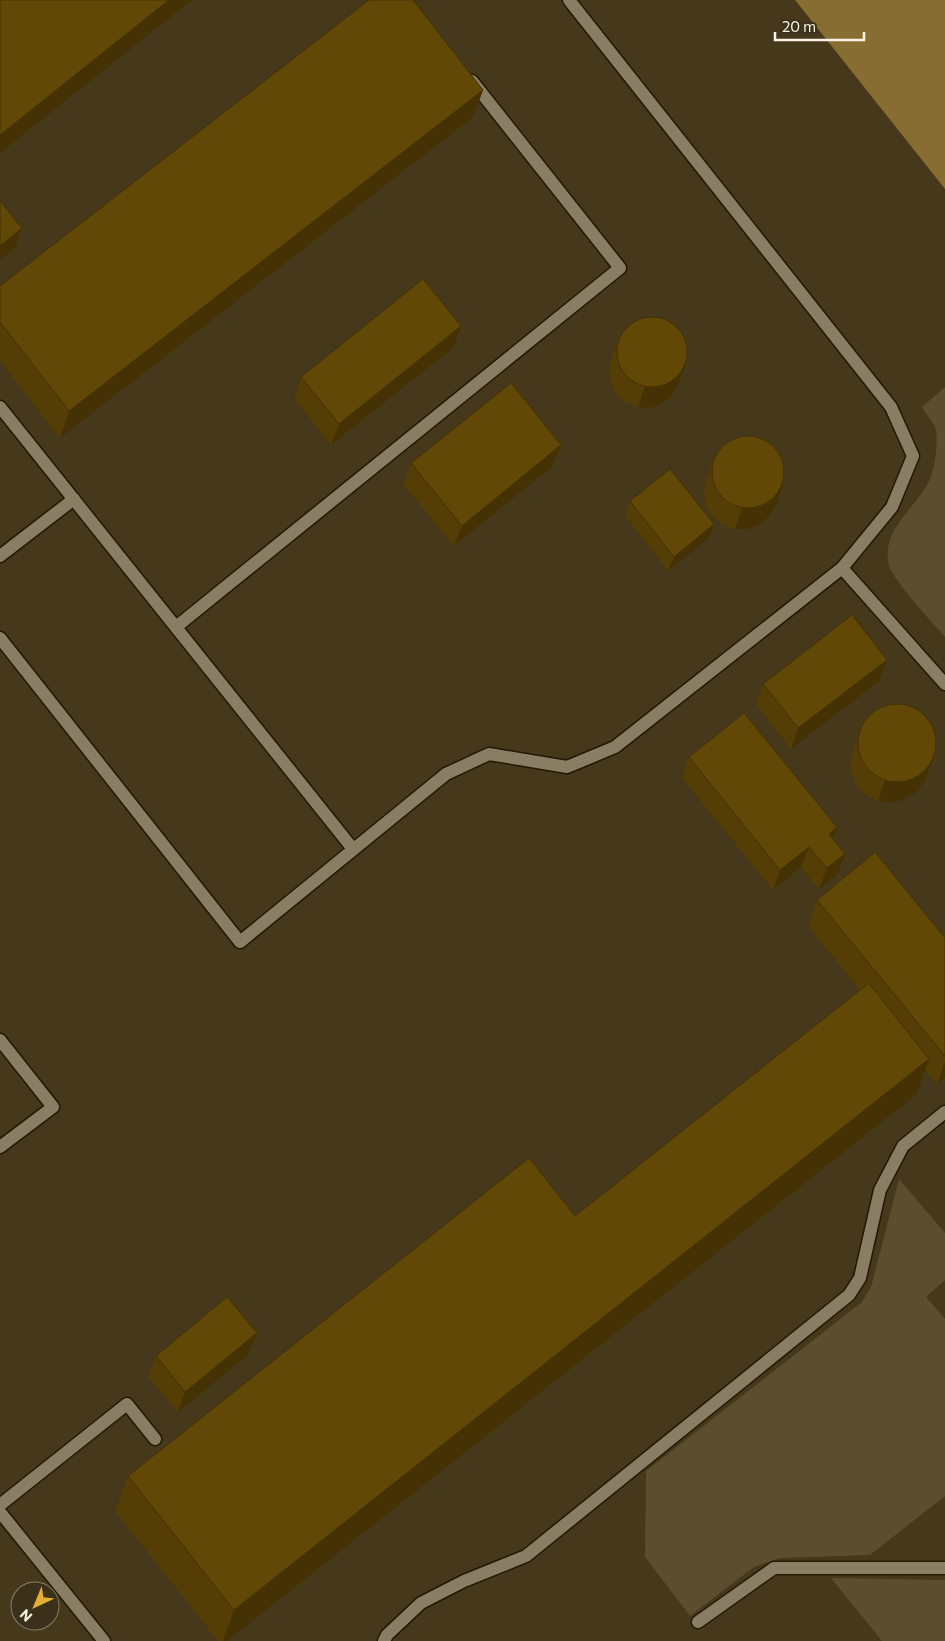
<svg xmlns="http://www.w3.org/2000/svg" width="945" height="1641" viewBox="0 0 945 1641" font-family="Commissioner,sans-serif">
	<rect width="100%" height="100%" fill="#3b311a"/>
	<path fill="#46381b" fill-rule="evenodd" d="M0,0h795l150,189v1452h-945zM20,1591h30v30h-30z"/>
	<path fill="#5c4d2e" d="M945,387v250c-13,-15 -51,-55 -56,-72 -9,-36 28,-57 41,-86 5,-12 8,-36 6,-49 -2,-7 -10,-16 -14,-23z
		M899,1179l46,54v47l-19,17 19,22v177l-75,59 -90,3 -26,9 -64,49 -45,-59 1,-86 216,-169 9,-15z
		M831,1578l114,2v61h-63z"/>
	<path fill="#886d33" d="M795,0h150v189z"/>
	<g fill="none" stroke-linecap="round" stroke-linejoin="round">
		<defs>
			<path id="service" d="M0,407l353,442
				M0,556l74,-57
				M842,568l103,116
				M176,627l444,-359 -148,-187
				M0,638l240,304 206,-168 43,-20 78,13 48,-20 227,-179 50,-61 21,-51 -22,-49 -322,-407
				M0,1040l53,67 -53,40
				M0,1505l127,-101 28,35
				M0,1512l104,129
				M698,1622l76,-54h171
				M384,1641l3,-6 34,-32 43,-22 62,-25 323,-261 11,-17 20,-88 23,-44 42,-34"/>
		</defs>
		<use href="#service" stroke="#221803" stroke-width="15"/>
		<use href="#service" stroke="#897d64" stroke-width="12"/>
	</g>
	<path fill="#543e05" d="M483,90l-10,27 -413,321 -60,-77v-75z
		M619,338l59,48 -7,10 -9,8 -12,4 -12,-1 -12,-4 -9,-8 -6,-12 -2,-12 2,-12z
		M454,347l-123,98 -37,-47 7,-21z
		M713,460l63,45 -7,11 -9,8 -12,5h-13l-12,-4 -10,-8 -7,-11 -2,-12 2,-13z
		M411,463l142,3 -99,80 -51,-62z
		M630,501l84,23 -5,14 -41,33 -43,-56z
		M879,681l-88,68 -35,-45 7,-20z
		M862,725l63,56 -8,11 -12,7 -13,4 -14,-2 -12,-6 -10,-10 -5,-13 -1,-13z
		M689,757l148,70 -4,11 5,36 -19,15 -18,-22 -28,23 -91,-112z
		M817,900l128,38v140l-8,6 -12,-14 -8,24 -690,547h-9l-103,-130 13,-35 447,-260 285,-226 -52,-64z
		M249,1354l-71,58 -30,-35 8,-21z"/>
	<path fill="#453204" d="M169,0h23l-192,153v-18z
		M483,90l-10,27 -413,321 9,-27z
		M22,228l-7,20 -15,12v-14z
		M461,326l-7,21 -123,98 8,-21z
		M685,365l-7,21 -7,10 -9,8 -12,4 -12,-1 7,-21z
		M561,445l-8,21 -99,80 8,-20z
		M783,484l-7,21 -7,11 -9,8 -12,5h-13l7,-21z
		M714,524l-5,14 -41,33 6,-14z
		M887,660l-8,21 -88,68 7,-21z
		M932,761l-7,20 -8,11 -12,7 -13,4 -14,-2 7,-21z
		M837,827l-8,21v-14z
		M809,847l-8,20 -28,23 7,-20z
		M845,854l-7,20 -19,15 8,-21z
		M929,1059l-12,35 -690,547h-4l11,-31z
		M945,1062v16l-8,6z
		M257,1333l-8,21 -71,58 7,-20z"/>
	<path fill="#624806" stroke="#453204" d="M0,0h169l-169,135z
		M369,0h44l70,90 -414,321 -69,-89v-36z
		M0,201l22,27 -22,18z
		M423,279l38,47 -122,98 -38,-47z
		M617 352a35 35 0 1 1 70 0a35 35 0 1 1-70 0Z
		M511,383l50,62 -99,81 -51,-63z
		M712 472a36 36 0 1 1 72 0a36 36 0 1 1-72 0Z
		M670,469l44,55 -40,33 -44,-56z
		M852,615l35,45 -89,68 -35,-44z
		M858 743a39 39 0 1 1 78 0a39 39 0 1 1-78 0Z
		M744,713l93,114 -8,7 16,20 -18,14 -18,-21 -29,23 -91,-113z
		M875,852l70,86v118l-128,-156z
		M869,983l60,76 -695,551 -106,-134 401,-318 46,58z
		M227,1297l30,36 -72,59 -29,-36z"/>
	<g transform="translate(35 1606) rotate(224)"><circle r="24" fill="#3b311a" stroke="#877f6b"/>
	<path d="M0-4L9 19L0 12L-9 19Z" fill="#e2ae34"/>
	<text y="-8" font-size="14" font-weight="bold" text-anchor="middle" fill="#faf3e5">N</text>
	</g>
	<path d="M775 32v8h89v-8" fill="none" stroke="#faf3e5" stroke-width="2.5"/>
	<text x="782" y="32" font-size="15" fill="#faf3e5" stroke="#3b311a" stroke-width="4" paint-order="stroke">20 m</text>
</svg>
